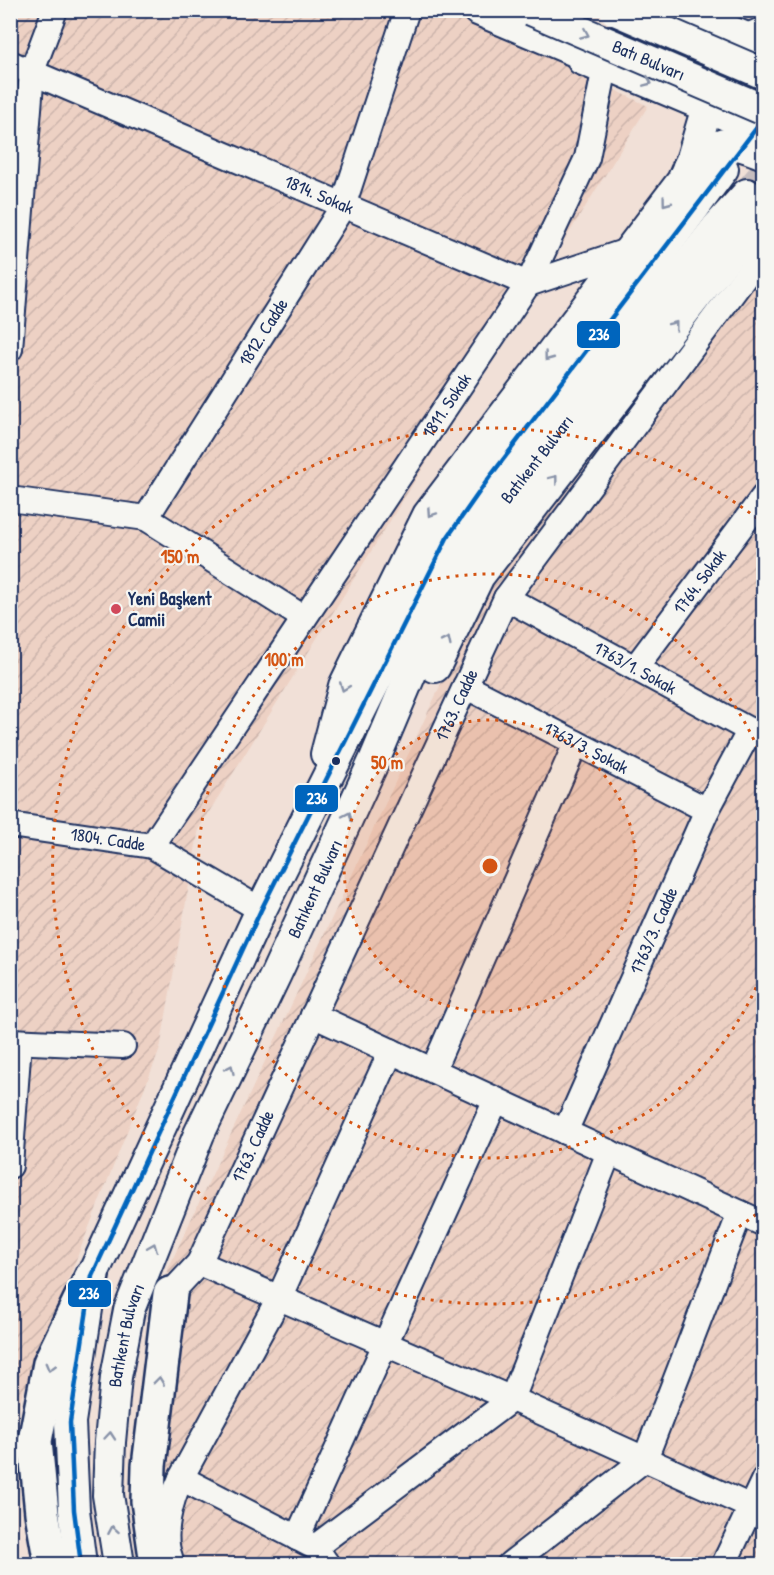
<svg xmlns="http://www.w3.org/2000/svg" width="774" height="1575" viewBox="0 0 774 1575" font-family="'Patrick Hand',sans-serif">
	<defs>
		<pattern id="industrial-furrows" width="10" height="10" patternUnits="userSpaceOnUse" patternTransform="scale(1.5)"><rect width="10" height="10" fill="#edd1c4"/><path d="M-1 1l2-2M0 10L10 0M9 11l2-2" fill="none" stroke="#cbb4ab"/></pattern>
	</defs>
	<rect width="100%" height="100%" fill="#f1e0d7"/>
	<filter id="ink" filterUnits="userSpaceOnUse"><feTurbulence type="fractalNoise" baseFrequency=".0167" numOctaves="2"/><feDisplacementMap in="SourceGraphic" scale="12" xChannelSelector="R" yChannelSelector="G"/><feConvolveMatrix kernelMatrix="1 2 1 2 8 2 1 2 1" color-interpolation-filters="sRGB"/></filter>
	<g filter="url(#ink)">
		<path fill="url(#industrial-furrows)" d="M11,11h444l193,95 -449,722 -39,221 -149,374z
			M763,229v1335h-593l-14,-66 12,-229 323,-692z"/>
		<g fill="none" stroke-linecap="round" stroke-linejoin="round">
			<path stroke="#c6bdbf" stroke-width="30" stroke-dasharray="30 15" stroke-linecap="butt" d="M747,194l17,-20"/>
			<defs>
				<g id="minor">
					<path id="s1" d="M10,63l518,221 102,-34"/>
					<path d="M10,349l22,-278 23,-61"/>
					<path id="s2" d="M10,499l136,19 197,-312 64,-196"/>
					<path d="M146,518l158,100"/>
					<path id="s3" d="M506,598l256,139"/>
					<path id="s4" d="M635,668l129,-172"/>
					<path id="s5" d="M465,686l242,124"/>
					<path id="s6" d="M10,825l142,21 109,64"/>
					<path id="s7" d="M152,846l376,-562 59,-126 17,-86 -24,-10"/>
					<path d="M313,1015l451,209"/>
					<path d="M10,1041l113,5"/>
					<path d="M433,1070l143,-327"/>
					<path id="s8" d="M565,1132l142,-322 43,-80"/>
					<path d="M10,1166l9,-124"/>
					<path d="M199,1263l313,136 239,108"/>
					<path id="s9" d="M170,1294l29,-31 307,-665 258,-347"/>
					<path d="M181,1478l134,69 12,17"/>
					<path d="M297,1538l199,-438"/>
					<path d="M315,1547l197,-148 97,-247"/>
					<path d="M170,1557c-9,-23 1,-57 11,-79l98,-180 112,-247"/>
					<path d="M510,1564l135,-105 95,-246"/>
					<path d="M724,1564l40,-85"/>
				</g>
				<g id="major">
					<path d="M478,10l286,121"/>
					<path d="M679,10l85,35"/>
					<path d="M688,167c35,-26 34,-30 76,-13"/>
					<path d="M435,667l44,-91 265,-341 20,-18"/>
					<path d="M326,754l18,-68 84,-171 254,-334 10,-23 15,-51 41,-68 16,-7"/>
					<path d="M81,1564l-7,-54 -4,-88 22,-146 169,-366 186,-372 42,-60 78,-100 156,-209"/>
					<path id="s10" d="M119,1564l-11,-69 2,-53 6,-65 13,-67 70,-176 77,-160 98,-213 62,-147 40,-76 242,-312 29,-32"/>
				</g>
				<path id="highway" d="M51,1564l-9,-51 -7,-72 15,-78 42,-87
					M157,1564l-9,-63 1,-35 21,-172"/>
			</defs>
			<use href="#minor" stroke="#1b2f5e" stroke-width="28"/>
			<use href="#major" stroke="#1b2f5e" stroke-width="34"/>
			<use href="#highway" stroke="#1b2f5e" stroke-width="38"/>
			<use href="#minor" stroke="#f6f6f2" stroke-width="24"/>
			<use href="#major" stroke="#f6f6f2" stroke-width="30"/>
			<use href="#highway" stroke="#f6f6f2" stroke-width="33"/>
			<defs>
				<g id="major-bridge">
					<path id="s11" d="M531,10l233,100"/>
					<path d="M615,10l149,64"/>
				</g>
			</defs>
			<use href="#major-bridge" stroke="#1b2f5e" stroke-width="34" stroke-linecap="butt"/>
			<use href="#major-bridge" stroke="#f6f6f2" stroke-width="30"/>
			<defs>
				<path id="bus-1" d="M81,1564l-7,-54 -4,-88 22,-146 169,-366 186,-372 42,-60 275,-360"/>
			</defs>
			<use href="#bus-1" stroke="#f6f6f2" stroke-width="9"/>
			<use href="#bus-1" stroke="#0065bd" stroke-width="4.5"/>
		</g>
		<defs><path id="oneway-chevron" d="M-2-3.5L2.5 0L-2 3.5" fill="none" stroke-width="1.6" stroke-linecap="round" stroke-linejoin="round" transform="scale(1.5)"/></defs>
		<g stroke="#8892a8">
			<use href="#oneway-chevron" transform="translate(585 34) rotate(23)"/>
			<use href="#oneway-chevron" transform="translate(648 82) rotate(23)"/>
			<use href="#oneway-chevron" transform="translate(666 202) rotate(127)"/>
			<use href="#oneway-chevron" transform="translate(674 325) rotate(-52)"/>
			<use href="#oneway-chevron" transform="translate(548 357) rotate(127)"/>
			<use href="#oneway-chevron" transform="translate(554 479) rotate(-52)"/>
			<use href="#oneway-chevron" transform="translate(431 513) rotate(124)"/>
			<use href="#oneway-chevron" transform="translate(447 641) rotate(-64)"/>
			<use href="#oneway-chevron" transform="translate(344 687) rotate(110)"/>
			<use href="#oneway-chevron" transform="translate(348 816) rotate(-65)"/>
			<use href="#oneway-chevron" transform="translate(230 1069) rotate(-65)"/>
			<use href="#oneway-chevron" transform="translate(153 1247) rotate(-68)"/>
			<use href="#oneway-chevron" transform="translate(50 1367) rotate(105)"/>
			<use href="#oneway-chevron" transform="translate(159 1381) rotate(-83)"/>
			<use href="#oneway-chevron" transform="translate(110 1436) rotate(-85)"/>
			<use href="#oneway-chevron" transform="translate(113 1530) rotate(-100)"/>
		</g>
	</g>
	<circle cx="490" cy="866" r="146" fill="#d45514" fill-opacity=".12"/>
	<g fill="none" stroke="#d45514" stroke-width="3" stroke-dasharray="3 6">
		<circle cx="490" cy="866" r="146"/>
		<path d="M763 971A292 292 0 1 1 763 761"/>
		<path d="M763 1209A438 438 0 1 1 763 523"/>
	</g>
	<circle fill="#d1495b" stroke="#f6f6f2" stroke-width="2" cx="116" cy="609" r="6"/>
	<circle fill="#1b2f5e" stroke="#f6f6f2" stroke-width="2" cx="336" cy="761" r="5"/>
	<g text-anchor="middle" stroke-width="4.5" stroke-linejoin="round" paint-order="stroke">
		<g font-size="18" fill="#1b2f5e" stroke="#f6f6f2">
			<text dy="6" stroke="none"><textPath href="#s11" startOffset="128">Batı Bulvarı</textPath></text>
			<text dy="6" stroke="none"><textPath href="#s1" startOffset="336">1814. Sokak</textPath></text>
			<text dy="6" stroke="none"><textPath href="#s2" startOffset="357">1812. Cadde</textPath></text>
			<text dy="6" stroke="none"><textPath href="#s7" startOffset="530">1811. Sokak</textPath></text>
			<text dy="6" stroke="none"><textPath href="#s10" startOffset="1203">Batıkent Bulvarı</textPath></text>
			<text dy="6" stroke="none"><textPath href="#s4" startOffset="108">1764. Sokak</textPath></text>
			<text dy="6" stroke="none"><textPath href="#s3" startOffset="147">1763/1. Sokak</textPath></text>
			<text dy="6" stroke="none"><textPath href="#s9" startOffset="657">1763. Cadde</textPath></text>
			<text dy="6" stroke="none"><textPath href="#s5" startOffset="136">1763/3. Sokak</textPath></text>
			<text dy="6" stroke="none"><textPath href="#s6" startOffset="99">1804. Cadde</textPath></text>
			<text dy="6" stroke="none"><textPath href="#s10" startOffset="717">Batıkent Bulvarı</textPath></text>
			<text dy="6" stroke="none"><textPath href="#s8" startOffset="220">1763/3. Cadde</textPath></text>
			<text dy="6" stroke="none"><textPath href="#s9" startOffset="171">1763. Cadde</textPath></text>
			<text dy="6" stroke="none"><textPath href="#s10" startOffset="231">Batıkent Bulvarı</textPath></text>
		</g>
		<g font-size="18" font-weight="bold" fill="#1b2f5e" stroke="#f6f6f2" text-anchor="start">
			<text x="128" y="605">Yeni Başkent<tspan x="128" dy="21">Camii</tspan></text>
		</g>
	</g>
	<circle cx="490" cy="866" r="9" fill="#d45514" stroke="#f6f6f2" stroke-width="3"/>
	<g font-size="18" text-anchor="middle" font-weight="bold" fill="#d45514" stroke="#f6f6f2" stroke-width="4.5" stroke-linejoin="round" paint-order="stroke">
		<text x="180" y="563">150 m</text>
		<text x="284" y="666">100 m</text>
		<text x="387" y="769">50 m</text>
	</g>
	<g stroke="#f6f6f2" stroke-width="2">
		<rect x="576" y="320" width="45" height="29" rx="6" fill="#0065bd"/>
		<rect x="294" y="784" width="45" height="29" rx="6" fill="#0065bd"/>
		<rect x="67" y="1279" width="45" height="29" rx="6" fill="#0065bd"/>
	</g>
	<g font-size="16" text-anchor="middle" font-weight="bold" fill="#fff">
		<text x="599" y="340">236</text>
		<text x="317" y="804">236</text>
		<text x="89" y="1299">236</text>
	</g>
	<rect width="774" height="1575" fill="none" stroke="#f6f6f2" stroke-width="36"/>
	<rect x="18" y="18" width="738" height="1539" fill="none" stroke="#1b2f5e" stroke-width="2" filter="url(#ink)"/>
</svg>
